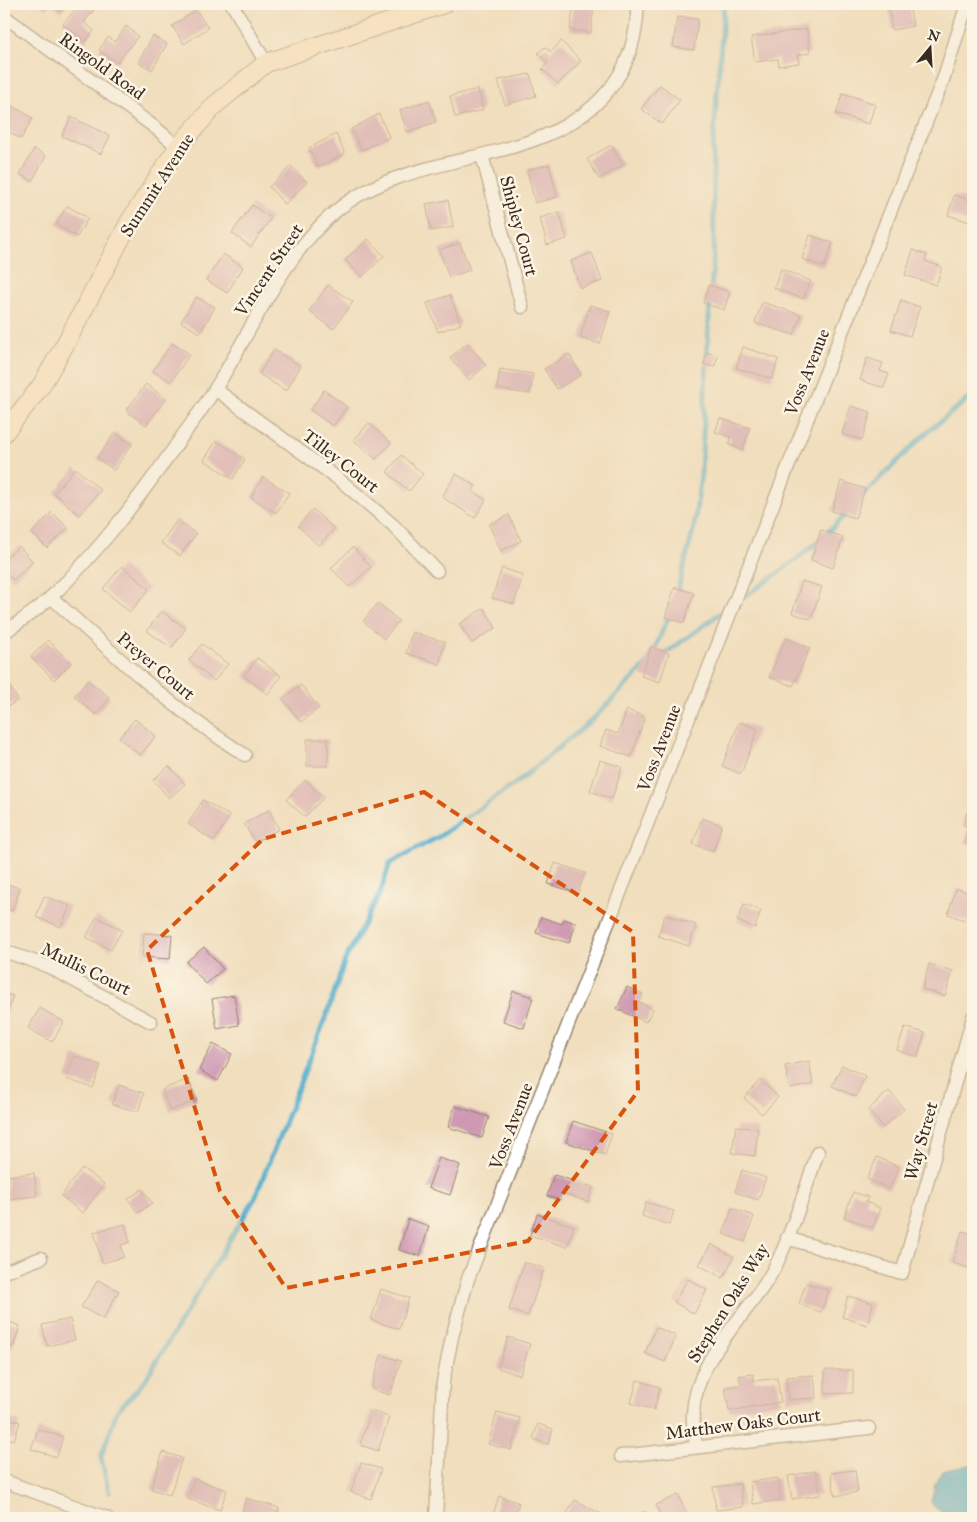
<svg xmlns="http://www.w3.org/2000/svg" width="977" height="1522" viewBox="0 0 977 1522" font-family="'IM FELL Great Primer',serif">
	<rect width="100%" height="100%" fill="#fcf5e5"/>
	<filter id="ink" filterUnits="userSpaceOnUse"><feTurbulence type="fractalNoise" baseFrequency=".02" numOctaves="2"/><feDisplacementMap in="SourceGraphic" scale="10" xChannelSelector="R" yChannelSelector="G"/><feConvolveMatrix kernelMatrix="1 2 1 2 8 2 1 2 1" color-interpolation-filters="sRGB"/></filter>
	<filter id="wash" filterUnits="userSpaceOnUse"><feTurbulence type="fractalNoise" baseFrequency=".0096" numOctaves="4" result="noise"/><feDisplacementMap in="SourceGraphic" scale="20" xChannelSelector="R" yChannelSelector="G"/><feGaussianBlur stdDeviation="1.12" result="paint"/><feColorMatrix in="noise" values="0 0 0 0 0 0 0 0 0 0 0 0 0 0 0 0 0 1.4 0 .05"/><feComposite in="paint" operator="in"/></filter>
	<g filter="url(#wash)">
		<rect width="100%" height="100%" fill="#f0debd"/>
		<path fill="#4baaca" stroke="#436a74" d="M973,1464v52c-19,3 -28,-1 -42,-13l4,-20 7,-12z"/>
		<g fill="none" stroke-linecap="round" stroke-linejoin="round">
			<path stroke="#4baaca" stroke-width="5" d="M711,291l3,-44 -1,-101 11,-142
				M859,499l66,-65 48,-39
				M677,593l17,-66 7,-54 9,-174
				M739,600c39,-26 78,-53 109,-89
				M653,653l17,-40
				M662,656l68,-50
				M109,1492l-8,-35 16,-46 27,-29 111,-184 72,-184 18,-54 35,-67 10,-30 50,-27 80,-56 73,-61 55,-56
				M937,1518l6,-4"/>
		</g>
		<g id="blocks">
			<path fill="#cf99b3" d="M38,4h29l-6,8 -11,-8 -4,5z
				M80,4h6l8,6 -10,12 10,9 -9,11 -22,-18z
				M574,4h20l-3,29 -21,-3z
				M888,4h21l4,22 -21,4z
				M196,10l12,18 -24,16 -12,-18z
				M677,17l21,2 -4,31 -21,-3z
				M126,26l12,10 -21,27 -18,-13 9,-13 7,5z
				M807,29l3,24 -13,2 2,8 -20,3 -1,-7 -23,3 -4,-25z
				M153,36l14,8 -15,26 -14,-8z
				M561,41l20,20 -23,23 -16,-15 6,-6 -10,-10 7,-6 6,5z
				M530,74l6,22 -31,9 -7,-25z
				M660,85l20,15 -18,24 -21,-15z
				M478,89l5,21 -28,7 -5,-21z
				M843,93l32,11 -6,20 -33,-10z
				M429,100l7,22 -29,10 -7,-22z
				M4,101l29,17 -12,21 -17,-10z
				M379,114l10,23 -27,13 -11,-21z
				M71,117l39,19 -9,18 -39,-18z
				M336,134l9,20 -27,13 -9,-19z
				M611,145l12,20 -24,14 -12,-20z
				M34,149l12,7 -14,25 -12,-7z
				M549,164l8,33 -22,6 -8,-33z
				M291,166l16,16 -22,22 -16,-17z
				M954,195l19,6v22l-25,-8z
				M448,200l5,27 -22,4 -5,-27z
				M252,205l19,13 -20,29 -19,-14z
				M67,206l21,12 -11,19 -21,-13z
				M559,212l8,27 -20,6 -7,-27z
				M810,235l23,8 -9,24 -22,-8z
				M368,239l16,17 -22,21 -17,-17z
				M460,243l10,27 -21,7 -10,-27z
				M913,250l14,5 -2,6 17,6 -6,18 -31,-10z
				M592,253l10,28 -22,7 -9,-27z
				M223,254l20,13 -16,26 -21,-13z
				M781,269l30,12 -8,18 -29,-11z
				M328,285l25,17 -20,27 -24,-18z
				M709,285l21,7 -6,18 -21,-7z
				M450,295l11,29 -23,8 -11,-29z
				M196,297l19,10 -15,26 -19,-11z
				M901,300l19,7 -10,29 -19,-6z
				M762,302l39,13 -7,20 -39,-12z
				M590,305l20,6 -10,33 -20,-6z
				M172,343l18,11 -19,28 -18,-11z
				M467,343l19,22 -17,15 -19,-22z
				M743,347l35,12 -6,20 -36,-11z
				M274,350l27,16 -15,25 -27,-17z
				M707,352l11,4 -4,11 -10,-3z
				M569,354l12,21 -24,14 -13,-20z
				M867,358l16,5 -3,8 9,3 -5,14 -24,-8z
				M500,369l33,5 -3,20 -33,-5z
				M146,384l20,15 -20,26 -20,-14z
				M324,390l23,17 -14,19 -23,-16z
				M851,406l20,6 -9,28 -20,-6z
				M720,418l30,10 -7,22 -14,-5 2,-8 -16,-5z
				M369,423l22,20 -15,16 -22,-19z
				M115,433l17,11 -18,26 -17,-12z
				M216,441l29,18 -12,20 -29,-19z
				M401,455l22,19 -14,17 -22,-19z
				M75,468l26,22 -22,25 -25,-22z
				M456,474l20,12 -4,5 14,9 -11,18 -33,-21z
				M263,477l26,16 -13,20 -25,-16z
				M841,481l24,8 -10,29 -23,-7z
				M313,509l21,20 -15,17 -21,-20z
				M52,512l16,16 -21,20 -15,-15z
				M509,515l12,26 -20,10 -12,-26z
				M177,520l19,14 -16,22 -19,-13z
				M821,530l22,7 -10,31 -22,-8z
				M19,546l14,16 -20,18 -9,-10v-10z
				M353,547l18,20 -22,20 -18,-19z
				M122,566l27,23 -19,23 -27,-23z
				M502,568l21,7 -9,29 -22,-6z
				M802,581l20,6 -11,32 -19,-6z
				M675,587l19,6 -10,30 -19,-6z
				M378,603l21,18 -15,18 -21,-18z
				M484,608l12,20 -24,15 -13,-19z
				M161,611l25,17 -14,20 -25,-17z
				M412,632l33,10 -6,22 -33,-11z
				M786,638l24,10 -17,38 -24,-9z
				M48,640l23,23 -17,17 -23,-23z
				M202,644l26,20 -14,17 -25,-21z
				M651,647l18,6 -9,29 -19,-6z
				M257,658l24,18 -13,18 -24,-18z
				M6,680l12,20 -14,9v-27z
				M88,680l22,18 -14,17 -22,-19z
				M301,685l18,23 -18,14 -18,-23z
				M627,710l18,7 -14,40 -31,-11 6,-16 12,4z
				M135,719l21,17 -16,19 -21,-17z
				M739,722l19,7 -17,45 -19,-8z
				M307,739h21v27h-21z
				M600,760l22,7 -10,32 -22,-8z
				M169,766l16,18 -16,14 -16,-18z
				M305,780l19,17 -19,20 -19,-17z
				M203,800l27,16 -16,25 -26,-17z
				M269,810l10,19 -24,13 -11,-18z
				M967,812l6,2v32l-9,-3 5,-16 -6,-2z
				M702,818l20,7 -9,26 -20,-7z
				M555,863l30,10 -7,20 -30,-9z
				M4,883l16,5 -8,23 -8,-3z
				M956,888l17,6v17l-3,11 -22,-8z
				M44,896l26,10 -9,21 -25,-10z
				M744,904l17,6 -6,18 -18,-7z
				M665,915l31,10 -7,21 -31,-10z
				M97,917l25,13 -11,20 -25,-13z
				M541,917l21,7 2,-5 12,4 -7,20 -33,-10z
				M144,933l28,2 -2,24 -28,-2z
				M204,947l19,22 -17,15 -20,-22z
				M929,964l24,7 -8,25 -23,-7z
				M627,987l16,7 -4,8 14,7 -7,13 -29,-13z
				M513,991l20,6 -9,31 -21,-7z
				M4,993l9,3 -7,21 -2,-1z
				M234,995l5,30 -22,4 -5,-30z
				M40,1008l24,14 -12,20 -24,-14z
				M905,1027l20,6 -8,24 -20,-7z
				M213,1044l19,10 -14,27 -19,-11z
				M74,1056l27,9 -8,23 -27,-9z
				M809,1061l4,23 -23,5 -5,-23z
				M842,1065l23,11 -9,21 -24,-11z
				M188,1079l9,21 -27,11 -8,-21z
				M760,1080l18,17 -16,17 -18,-16z
				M119,1085l25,8 -6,19 -26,-8z
				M889,1091l15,18 -21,19 -15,-18z
				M455,1106l34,11 -7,21 -34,-11z
				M573,1121l39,13 -7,21 -39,-13z
				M736,1126l22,3 -3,27 -23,-3z
				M877,1157l22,10 -10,22 -22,-10z
				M439,1158l21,7 -10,30 -22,-7z
				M82,1168l22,16 -21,29 -22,-17z
				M742,1170l24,8 -8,22 -23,-8z
				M34,1173l3,23 -29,3 -2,-23z
				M554,1175l39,12 -5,15 -26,-9 -2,7 -13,-4z
				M142,1189l10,14 -14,10 -10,-14z
				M973,1191v19l-6,-1z
				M853,1192l15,5 -2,5 14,6 -7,20 -29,-11z
				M646,1202l28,9 -5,14 -27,-9z
				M732,1208l22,8 -9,26 -22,-8z
				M537,1214l37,12 -7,21 -37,-12z
				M408,1219l21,7 -9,30 -21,-6z
				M125,1224l5,18 -9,3 3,12 -22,6 -8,-31z
				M962,1231l11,3v35l-21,-6z
				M711,1244l23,13 -11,21 -24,-13z
				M524,1262l20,6 -16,48 -19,-6z
				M688,1279l19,11 -13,24 -20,-12z
				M98,1280l21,11 -16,28 -22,-12z
				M806,1283l23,7 -8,22 -22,-8z
				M381,1289l28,9 -10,31 -28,-9z
				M848,1296l25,7 -6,22 -25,-8z
				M70,1319l5,21 -28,6 -5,-21z
				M4,1320l16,6 -7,21 -9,-3z
				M656,1327l20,9 -11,26 -20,-9z
				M508,1337l22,7 -10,31 -22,-7z
				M381,1355l20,6 -11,34 -19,-6z
				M825,1370h28v23l-28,1z
				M753,1374l1,7 23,-3 4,24 -52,9 -4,-24 16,-2 -2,-9z
				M814,1375l2,23 -28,2 -2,-23z
				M637,1380l23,7 -6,23 -23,-7z
				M371,1411l18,6 -11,34 -18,-6z
				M497,1412l23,6 -9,32 -23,-6z
				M4,1417l16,5 -6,18 -10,-3z
				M538,1424l15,5 -5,15 -15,-5z
				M38,1429l25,8 -6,20 -26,-8z
				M163,1452l19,6 -12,37 -19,-6z
				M361,1463l20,6 -10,30 -20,-7z
				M855,1470l3,22 -23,4 -4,-23z
				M816,1471l4,24 -28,4 -4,-23z
				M778,1478l3,22 -28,4 -3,-22z
				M194,1479l33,11 -7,20 -32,-11z
				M740,1484l3,23 -27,3 -3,-23z
				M678,1495l9,19 -9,4h-16l-6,-13z
				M499,1496l20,7 -5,15h-22z
				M246,1498l33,10 -3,10h-36z
				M575,1500l28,15 -2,3h-30l-5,-3z
				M646,1512l1,6h-29v-1z"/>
		</g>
	</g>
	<g filter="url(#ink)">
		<use href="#blocks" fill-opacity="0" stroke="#96846e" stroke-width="1"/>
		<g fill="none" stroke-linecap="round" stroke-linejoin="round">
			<defs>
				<path id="minor" d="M232,4l34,59
					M4,16l153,113 21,18
					M482,155l40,152
					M215,389l126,92 52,44 44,46
					M51,597c62,57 123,113 194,158
					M4,633c16,-12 34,-23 48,-37 46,-44 84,-94 120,-145 14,-21 30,-41 43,-62 38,-60 66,-132 121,-178 82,-69 228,-38 285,-139 11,-20 17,-46 16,-68
					M4,951l43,15 104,56
					M787,1238l115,35 71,-256
					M4,1272l37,-14
					M696,1447c-1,-10 -4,-23 -3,-34 3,-60 59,-99 84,-150 17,-35 28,-74 41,-111
					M621,1456l248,-28
					M4,1481l103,37
					M436,1518l7,-136 9,-45 16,-58 306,-777 169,-422 24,-76"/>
				<path id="secondary" d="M4,433l37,-47 26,-45 63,-120 48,-74 37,-42 51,-42 178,-59"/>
			</defs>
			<use href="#minor" stroke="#96846e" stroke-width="15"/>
			<use href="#secondary" stroke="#96846e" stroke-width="20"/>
			<use href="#minor" stroke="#fff" stroke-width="12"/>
			<use href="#secondary" stroke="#fce6c4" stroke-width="18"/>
		</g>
	</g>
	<path d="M0 0H977V1522H0ZM424,792l209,140 5,159 -110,150 -242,47 -66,-97 -73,-241 116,-111z" fill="#f0debd" fill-opacity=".55" fill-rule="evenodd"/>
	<path fill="none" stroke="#d7540e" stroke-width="4" stroke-dasharray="10 6" stroke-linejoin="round" d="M424,792l209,140 5,159 -110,150 -242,47 -66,-97 -73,-241 116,-111z"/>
	<g text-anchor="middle" stroke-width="5" stroke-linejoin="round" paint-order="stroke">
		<g font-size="18" fill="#3b2a1e" stroke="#fcf5e5">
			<text transform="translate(102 66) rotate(36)" y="6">Ringold Road</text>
			<text transform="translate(157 185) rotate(-57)" y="6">Summit Avenue</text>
			<text transform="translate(519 226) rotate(75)" y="6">Shipley Court</text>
			<text transform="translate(269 270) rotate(-56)" y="6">Vincent Street</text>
			<text transform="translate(807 372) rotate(-68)" y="6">Voss Avenue</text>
			<text transform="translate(341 461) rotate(38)" y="6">Tilley Court</text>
			<text transform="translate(156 666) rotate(40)" y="6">Preyer Court</text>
			<text transform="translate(659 748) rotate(-69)" y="6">Voss Avenue</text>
			<text transform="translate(86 969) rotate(26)" y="6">Mullis Court</text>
			<text transform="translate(511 1126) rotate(-69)" y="6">Voss Avenue</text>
			<text transform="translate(921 1141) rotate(-74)" y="6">Way Street</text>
			<text transform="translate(728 1303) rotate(-58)" y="6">Stephen Oaks Way</text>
			<text transform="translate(743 1424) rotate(-7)" y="6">Matthew Oaks Court</text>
		</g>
	</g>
	<rect width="977" height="1522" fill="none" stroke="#fcf5e5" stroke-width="20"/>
	<g transform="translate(930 48) rotate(18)" stroke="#fcf5e5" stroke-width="4" paint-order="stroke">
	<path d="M0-4L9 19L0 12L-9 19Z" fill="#3b2a1e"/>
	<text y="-8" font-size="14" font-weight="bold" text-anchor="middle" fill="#3b2a1e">N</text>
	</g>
</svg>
